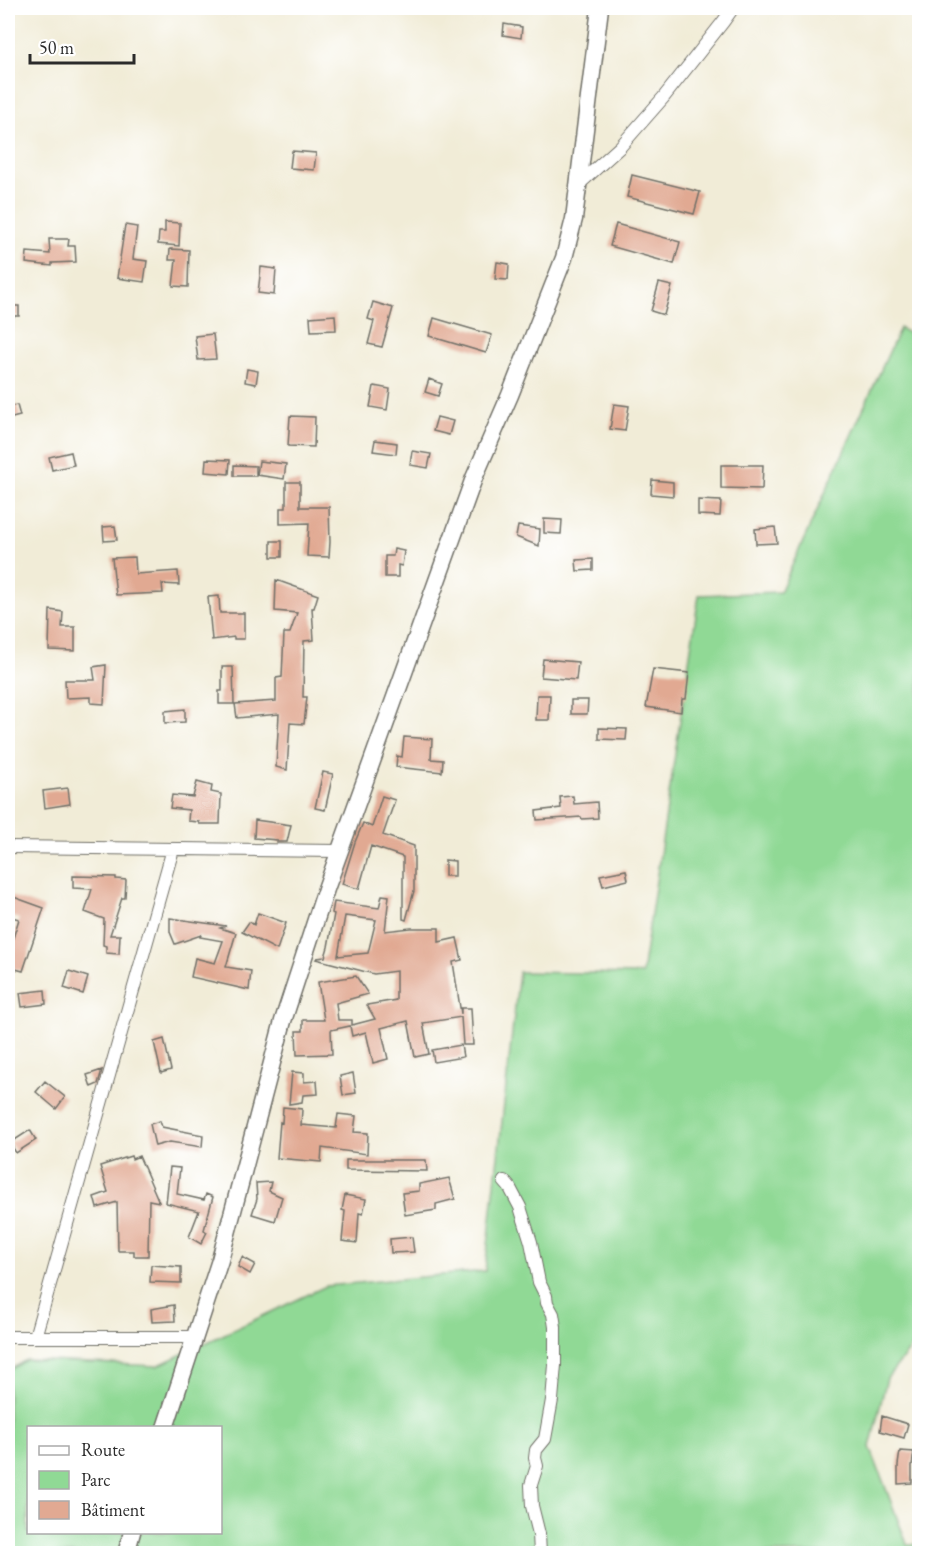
<svg xmlns="http://www.w3.org/2000/svg" width="927" height="1561" viewBox="0 0 927 1561" font-family="'EB Garamond',serif">
	<rect width="100%" height="100%" fill="#fff"/>
	<filter id="ink" filterUnits="userSpaceOnUse"><feTurbulence type="fractalNoise" baseFrequency=".0167" numOctaves="2"/><feDisplacementMap in="SourceGraphic" scale="12" xChannelSelector="R" yChannelSelector="G"/><feConvolveMatrix kernelMatrix="1 2 1 2 8 2 1 2 1" color-interpolation-filters="sRGB"/></filter>
	<filter id="wash" filterUnits="userSpaceOnUse"><feTurbulence type="fractalNoise" baseFrequency=".008" numOctaves="4" result="noise"/><feDisplacementMap in="SourceGraphic" scale="24" xChannelSelector="R" yChannelSelector="G"/><feGaussianBlur stdDeviation="1.35" result="paint"/><feColorMatrix in="noise" values="0 0 0 0 0 0 0 0 0 0 0 0 0 0 0 0 0 1.4 0 .05"/><feComposite in="paint" operator="in"/></filter>
	<g filter="url(#wash)">
		<rect width="100%" height="100%" fill="#f1ecd7"/>
		<path fill="#90d995" stroke="#5e8260" stroke-width="1.5" fill-rule="evenodd" d="M900,328l19,12 1,997 -33,41 -17,69 37,97h12v9l-911,1v-183l18,-11 131,6 169,-80 159,-15 34,-299 123,2 57,-379 81,-3zM28,1428h192v104h-192z"/>
		<g id="blocks">
			<path fill="#e1a992" fill-rule="evenodd" d="M504,24l18,3 -1,11 -18,-3z
				M292,151l24,2 -2,17 -24,-2z
				M632,175l68,17 -6,22 -67,-17z
				M165,222l15,1 -1,23 -21,-2 1,-12h6z
				M616,224l64,18 -6,22 -64,-18z
				M125,225l12,2 -4,32 14,2 -3,21 -27,-4z
				M49,239h20l-1,7h7l1,16 -24,1v3l-26,-3 1,-11 23,2z
				M170,249l19,1 -1,37 -15,-1 3,-26h-7z
				M497,262l12,2 -1,16 -13,-1z
				M261,267l15,2 -2,26 -16,-2z
				M659,283l13,3 -8,29 -13,-4z
				M373,302l20,6 -11,39 -14,-3 6,-23 -6,-2z
				M8,306h11v10h-11z
				M335,315l1,15 -25,1 -1,-14z
				M434,318l58,17 -6,18 -57,-17z
				M213,334l3,25 -18,1 -3,-24z
				M247,369l11,2 -2,13 -11,-2z
				M429,379l13,5 -4,12 -13,-4z
				M374,386l16,3 -3,21 -17,-3z
				M614,404l15,2 -4,25 -15,-2z
				M17,405l3,11 -12,3v-12z
				M290,416l25,1 -1,30 -26,-1z
				M437,417l16,4 -4,14 -16,-4z
				M375,440l22,3 -1,11 -23,-3z
				M412,451l19,3 -3,14 -18,-3z
				M71,452l3,13 -22,5 -3,-13z
				M206,459l24,1 -1,14 -24,-2z
				M259,461l27,3 -2,15 -27,-4z
				M234,465l22,1v10h-22z
				M721,465h42l-1,24 -41,-1z
				M652,480l21,2v14l-22,-2z
				M286,482h14v25h29l1,35 -1,15 -22,-1 2,-33 -29,1v-16h6z
				M698,500l23,1 -1,15 -22,-1z
				M544,519l18,1 -1,14 -17,-1z
				M115,526l2,14 -13,1 -1,-14z
				M518,526l22,3 -1,17 -23,-9z
				M775,527l2,16 -21,1 -1,-15z
				M271,541h11v16h-11z
				M394,549l10,2 -2,15 -4,-1v12h-13v-21h8z
				M135,557l1,17 42,-3 1,14 -17,-1 1,9 -47,2 -4,-37z
				M593,559v11l-16,1 -1,-11z
				M276,580l42,15 -4,13h-2l2,32 -10,1 -1,56h4l-3,27 -14,-1 -3,47 -11,-3 3,-53 -42,4 -2,-14 41,-3v-23l6,-1 2,-44h6l7,-20 -22,-2z
				M219,596l1,17h24v26h-10v-2l-22,3 -4,-43z
				M50,610l13,2 -1,15h13v24l-26,-1z
				M543,659l35,3 -2,18 -35,-3z
				M106,665l-2,39 -13,-1v-6l-25,1 -1,-18h30l-2,-13z
				M222,667h11l1,37h-15v-13h3z
				M653,669l36,4 -3,26h-4l-1,13 -35,-5z
				M537,695h13l-1,25h-13z
				M571,700h17l-1,14h-16z
				M185,709v13l-20,1v-12z
				M599,728l28,1 -1,11 -27,-1z
				M404,737l28,2 -1,20 12,1 -1,12 -46,-5 1,-11 5,1z
				M323,772l10,2 -8,36 -10,-2z
				M197,782l15,4 -1,6 10,2 -1,30h-21v-2l-11,-1 1,-11 -19,-2 2,-13 21,2z
				M68,788l2,16 -25,4 -2,-17z
				M382,796l13,4 -12,35 31,11v45l-8,29 -3,-1v-62l-32,-11 -12,43 -17,-5 13,-42 8,-19 9,4z
				M573,796l1,8 23,-2 1,16 -16,1 -1,-2 -44,3 -1,-9 25,-3 -1,-11z
				M255,820l36,5 -4,17h-10v-2l-23,-2z
				M445,860l10,1v15h-10z
				M626,870l2,10 -25,6 -3,-11z
				M73,876l43,1v2l10,1 -1,18h-3l-12,37h10l-1,19 -13,-1v-7l-3,-1 1,-26 -19,-7 7,-23 -19,-1z
				M8,895l36,13 -21,63 -15,-4v-13l11,-35 -11,-3z
				M382,895l7,1 -4,35 26,-3h28v14l18,-4 5,22 -9,2 8,52v-6h10l2,37h-10l-2,-28 -38,6 6,31 -14,3 -7,-36 -27,7 7,31 -15,4 -7,-31 -14,4 -2,-10 -19,4 1,24 -35,1 -1,-24h7v-11h21l-6,-38 38,-6 12,18 -32,9 2,17h14v5l23,-6 -8,-14 29,-5v-29l-22,3 -58,-15 1,-1 8,-1 3,-10 6,-33 -2,-1 2,-11 45,6zM345,916l31,4 -8,33 -30,3z
				M258,913l28,10 -9,27 -35,-18 7,-10 5,3z
				M170,918l56,8 -6,2 16,5 -10,34 25,4 -2,19 -58,-13 4,-19 20,5 8,-22 -23,-4 1,-2 -26,9 -5,-12z
				M69,971l19,6 -5,17 -19,-6z
				M45,990l1,14 -24,3 -2,-14z
				M164,1039l7,31 -10,3 -7,-31z
				M461,1045l2,12 -29,5 -2,-12z
				M102,1070l-4,14 -7,3 -4,-12z
				M292,1072l12,1v9l13,-1 1,13 -15,1 -1,7 -13,2z
				M353,1073l3,20 -13,2 -3,-19z
				M45,1081l20,16 -9,12 -20,-17z
				M283,1107l19,2 -1,16 35,3 2,-14 18,2 -2,16 14,1 -1,21 -45,-6 -1,14 -44,-4 3,-36 2,1z
				M160,1121l2,6 41,8 -1,12 -32,-5 -15,4 -5,-22z
				M30,1130l6,10 -20,13 -6,-10z
				M131,1156l1,3 7,-3 20,46 -10,-2 -1,56h-14v-5h-16l-1,-49 -20,6 -3,-11 14,-5 -8,-26z
				M346,1160h80l1,11 -81,-1z
				M170,1167l10,1 -3,26 27,6 2,-6 7,3 -9,33 3,2 -6,12 -12,-7 10,-26 -33,-8z
				M449,1178l6,21 -19,5v6l-31,5 -3,-22 17,-2v-7z
				M271,1182l-2,9 13,6 -7,24 -23,-7 5,-15 -1,-16z
				M345,1195l21,4 -3,15 -4,-1 -2,30 -15,-2 3,-30 -3,-1z
				M412,1237l2,15 -23,1 -1,-14z
				M242,1257l13,7 -5,10 -12,-7z
				M151,1265l30,2v16l-31,-1z
				M174,1305l1,16 -23,1 -1,-13z
				M882,1416l26,8 -4,14 -24,-7z
				M900,1451l14,1 -2,14v17l-14,1v-19z"/>
		</g>
	</g>
	<g filter="url(#ink)">
		<use href="#blocks" fill-opacity="0" stroke="#706f67" stroke-width="1.5"/>
		<g fill="none" stroke-linecap="round" stroke-linejoin="round">
			<defs>
				<path id="minor" d="M579,184l41,-37 43,-49 60,-76 10,-14
					M8,847l332,4
					M504,1181l6,7 10,19 11,35 8,40 7,14 1,7 6,11 2,13v38l-3,35 -7,39 -9,11 -1,8 2,8 -6,19 1,21 7,28 1,20
					M8,1337h187
					M35,1337l138,-488"/>
				<path id="secondary" d="M165,1428l55,-168 63,-239 43,-132 148,-411 36,-83 54,-137 10,-39 26,-211
					M126,1554l6,-22"/>
			</defs>
			<use href="#minor" stroke="#706f67" stroke-width="14"/>
			<use href="#secondary" stroke="#706f67" stroke-width="19"/>
			<use href="#minor" stroke="#fff" stroke-width="12"/>
			<use href="#secondary" stroke="#fff" stroke-width="16"/>
		</g>
	</g>
	<rect width="927" height="1561" fill="none" stroke="#fff" stroke-width="30"/>
	<rect x="27" y="1426" width="195" height="108" fill="#ffffff" stroke="#aaaaaa" stroke-width="1.5"/>
	<rect x="39" y="1446" width="30" height="9" fill="#ffffff" stroke="#aaaaaa" stroke-width="1.5"/>
	<text x="81" y="1456" font-size="18" fill="#2b2b2b">Route</text>
	<rect x="39" y="1471" width="30" height="18" fill="#90d995" stroke="#aaaaaa" stroke-width="1.5"/>
	<text x="81" y="1486" font-size="18" fill="#2b2b2b">Parc</text>
	<rect x="39" y="1501" width="30" height="18" fill="#e1a992" stroke="#aaaaaa" stroke-width="1.5"/>
	<text x="81" y="1516" font-size="18" fill="#2b2b2b">Bâtiment</text>
	<path d="M30 54v9h104v-9" fill="none" stroke="#2b2b2b" stroke-width="3"/>
	<text x="39" y="54" font-size="18" fill="#2b2b2b" stroke="#ffffff" stroke-width="4.5" paint-order="stroke">50 m</text>
</svg>
